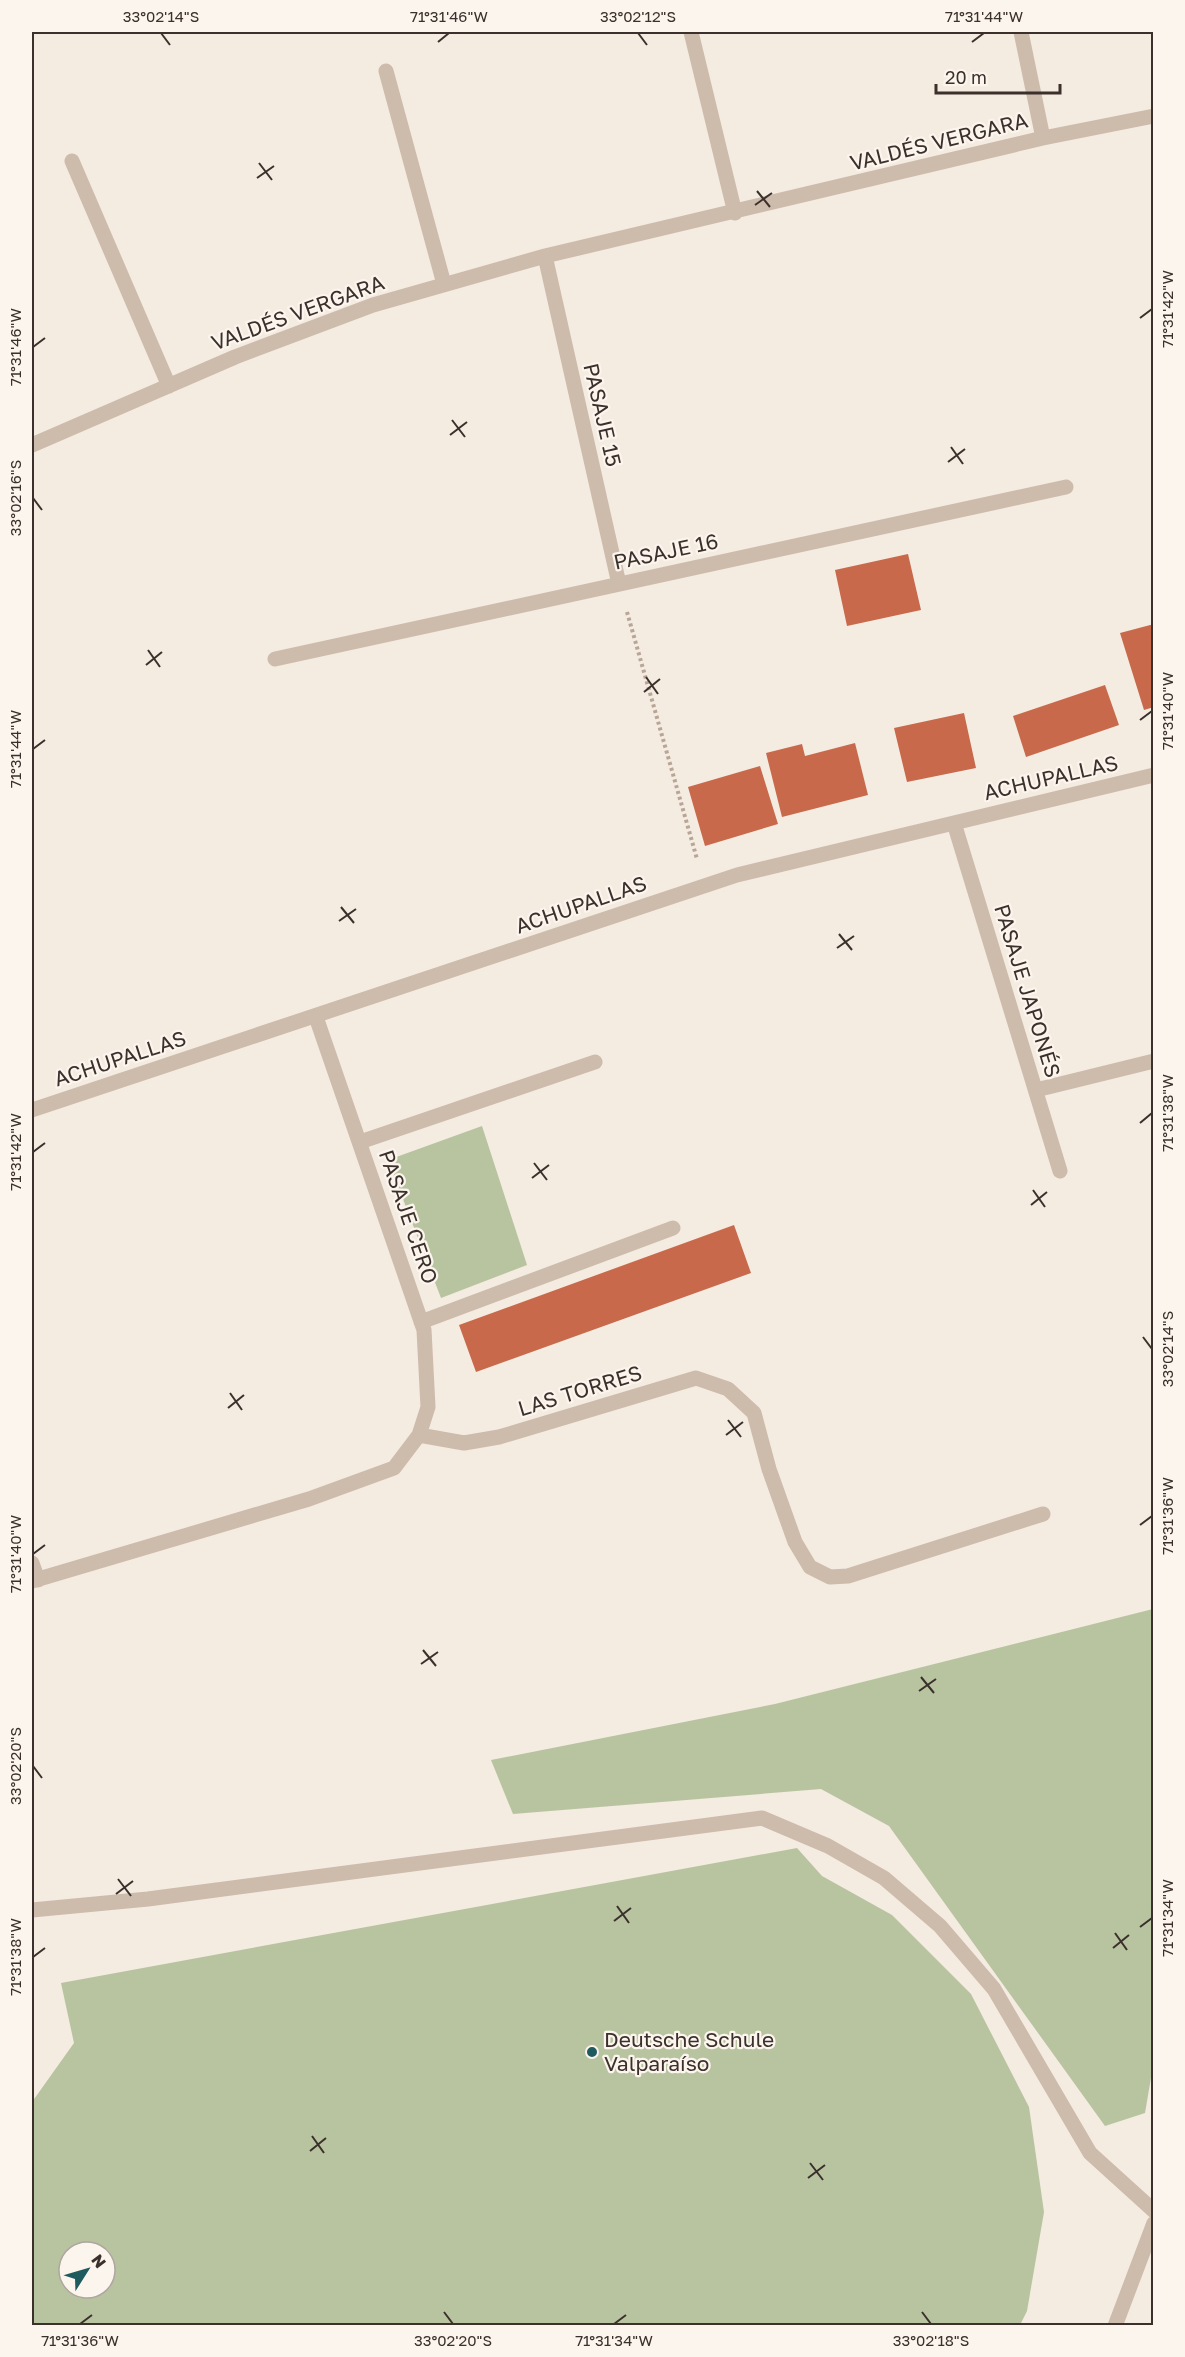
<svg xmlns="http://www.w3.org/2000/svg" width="1185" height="2357" viewBox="0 0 1185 2357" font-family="'Golos Text',sans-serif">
	<rect width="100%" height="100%" fill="#f4ebe1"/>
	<path fill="#b8c4a0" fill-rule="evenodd" d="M482,1126l45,139 -86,33 -53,-138z
		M1153,1609v457l-8,47 -40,13 -216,-300 -68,-37 -308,25 -22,-54 284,-56z
		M797,1848l25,28 70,39 79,79 58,113 15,105 -17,99 -7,14h-988v-223l42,-59 -13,-60zM69,2252h36v36h-36z"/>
	<path fill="#c8694b" d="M908,554l13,56 -74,16 -12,-56z
		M1154,624v83l-10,3 -24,-77z
		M1105,685l14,40 -93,32 -13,-41z
		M964,713l12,55 -69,14 -13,-54z
		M855,743l13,52 -86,22 -16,-64 36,-9 3,12z
		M760,766l18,58 -73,22 -17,-59z
		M734,1225l17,48 -275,99 -17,-47z"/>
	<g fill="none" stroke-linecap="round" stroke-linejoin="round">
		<path stroke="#b9a596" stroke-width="4" stroke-dasharray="3 3" stroke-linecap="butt" d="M627,612l70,247"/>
		<path stroke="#cdbbac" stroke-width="15" d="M691,32l44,181
			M1021,32l22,106
			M386,71l58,213
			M72,161l97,225
			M545,256l74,328
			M32,445l203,-88 138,-52 172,-49 498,-118 111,-22
			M275,659l791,-172
			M954,823l106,348
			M1036,1090l118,-29
			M32,1110l705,-235 417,-100
			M360,1142l235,-80
			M421,1322l252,-94
			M419,1435l45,8 35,-6 197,-59 32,11 26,24 15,56 26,73 15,25 20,10 18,-1 195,-62
			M32,1563l6,17
			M32,1581l277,-82 85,-31 25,-33 9,-28 -4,-77 -108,-313
			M32,1910l116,-11 614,-81 66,28 56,32 56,48 54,63 96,164 64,58
			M1115,2326l39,-103"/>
	</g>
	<path fill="none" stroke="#3b302b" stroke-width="2" d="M161,33l9,12M638,33l9,12M438,42l11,-9M972,42l12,-9M259,163l13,17M257,178l17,-12M757,191l13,16M755,205l17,-12M1140,318l12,-9M33,347l12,-9M452,420l13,17M450,435l17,-13M951,447l12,17M948,462l17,-13M33,498l9,12M148,650l12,17M146,665l16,-13M646,677l12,17M644,692l16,-13M1140,720l12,-9M33,749l12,-9M341,907l13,16M339,921l17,-12M839,934l13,16M837,948l17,-12M1140,1123l12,-10M33,1152l12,-9M534,1163l13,17M532,1178l17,-13M1033,1190l12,17M1031,1205l16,-13M1143,1337l9,12M230,1393l12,17M228,1408l16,-13M728,1420l13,17M726,1435l17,-13M1140,1525l12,-9M33,1554l12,-9M423,1650l13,16M421,1664l17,-12M921,1677l13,16M919,1691l17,-12M33,1766l9,12M118,1879l13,17M116,1894l17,-13M617,1906l12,17M614,1921l17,-13M1140,1927l12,-9M1115,1933l12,17M1113,1948l16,-13M33,1957l12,-9M312,2136l12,17M310,2151l16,-13M810,2163l13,17M808,2178l17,-13M444,2312l9,12M922,2312l9,12M80,2324l12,-9M614,2324l12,-9"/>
	<circle fill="#1f5a5e" stroke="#fbf5ee" stroke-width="2" cx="592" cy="2052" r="6"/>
	<g text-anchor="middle" stroke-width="4.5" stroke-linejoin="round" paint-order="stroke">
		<g font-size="21" fill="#3b302b" stroke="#fbf5ee">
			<text transform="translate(939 142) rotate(-14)" y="7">VALDÉS VERGARA</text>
			<text transform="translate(298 313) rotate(-20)" y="7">VALDÉS VERGARA</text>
			<text transform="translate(602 415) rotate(77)" y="7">PASAJE 15</text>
			<text transform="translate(666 552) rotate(-12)" y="7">PASAJE 16</text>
			<text transform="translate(1051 778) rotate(-13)" y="7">ACHUPALLAS</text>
			<text transform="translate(581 905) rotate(-19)" y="7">ACHUPALLAS</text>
			<text transform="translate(1027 991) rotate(73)" y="7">PASAJE JAPONÉS</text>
			<text transform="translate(120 1059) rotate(-18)" y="7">ACHUPALLAS</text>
			<text transform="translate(408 1217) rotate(71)" y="7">PASAJE CERO</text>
			<text transform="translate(580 1391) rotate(-17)" y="7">LAS TORRES</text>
		</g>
		<g font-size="21" fill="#3b302b" stroke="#fbf5ee" text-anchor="start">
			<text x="604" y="2047">Deutsche Schule<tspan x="604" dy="24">Valparaíso</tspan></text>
		</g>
	</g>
	<rect width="1185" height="2357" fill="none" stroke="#fbf5ee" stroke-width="66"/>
	<g transform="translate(87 2270) rotate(53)"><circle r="28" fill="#fbf5ee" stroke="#aea6a0" stroke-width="1.5"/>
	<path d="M0-4.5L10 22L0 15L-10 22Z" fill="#1f5a5e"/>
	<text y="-9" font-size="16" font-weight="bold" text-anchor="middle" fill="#3b302b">N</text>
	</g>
	<path d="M936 84v9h124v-9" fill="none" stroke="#3b302b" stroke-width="3"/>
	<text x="945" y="84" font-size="18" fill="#3b302b" stroke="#fbf5ee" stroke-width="4.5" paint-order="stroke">20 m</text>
	<rect x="33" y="33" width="1119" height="2291" fill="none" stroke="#3b302b" stroke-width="2"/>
	<g font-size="15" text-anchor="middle" fill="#3b302b">
		<text x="161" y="22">33°02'14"S</text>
		<text x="449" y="22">71°31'46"W</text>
		<text x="638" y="22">33°02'12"S</text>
		<text x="984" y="22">71°31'44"W</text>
		<text transform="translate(1168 309) rotate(-90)" y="5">71°31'42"W</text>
		<text transform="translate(16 347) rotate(-90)" y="5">71°31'46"W</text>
		<text transform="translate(16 498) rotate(-90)" y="5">33°02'16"S</text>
		<text transform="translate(1168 711) rotate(-90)" y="5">71°31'40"W</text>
		<text transform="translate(16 749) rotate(-90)" y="5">71°31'44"W</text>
		<text transform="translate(1168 1113) rotate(-90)" y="5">71°31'38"W</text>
		<text transform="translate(16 1152) rotate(-90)" y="5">71°31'42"W</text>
		<text transform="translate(1168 1349) rotate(-90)" y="5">33°02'14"S</text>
		<text transform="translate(1168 1516) rotate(-90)" y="5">71°31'36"W</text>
		<text transform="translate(16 1554) rotate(-90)" y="5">71°31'40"W</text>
		<text transform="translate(16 1766) rotate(-90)" y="5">33°02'20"S</text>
		<text transform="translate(1168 1918) rotate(-90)" y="5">71°31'34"W</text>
		<text transform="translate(16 1957) rotate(-90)" y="5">71°31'38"W</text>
		<text x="80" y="2346">71°31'36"W</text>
		<text x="453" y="2346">33°02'20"S</text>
		<text x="614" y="2346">71°31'34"W</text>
		<text x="931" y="2346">33°02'18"S</text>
	</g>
</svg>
